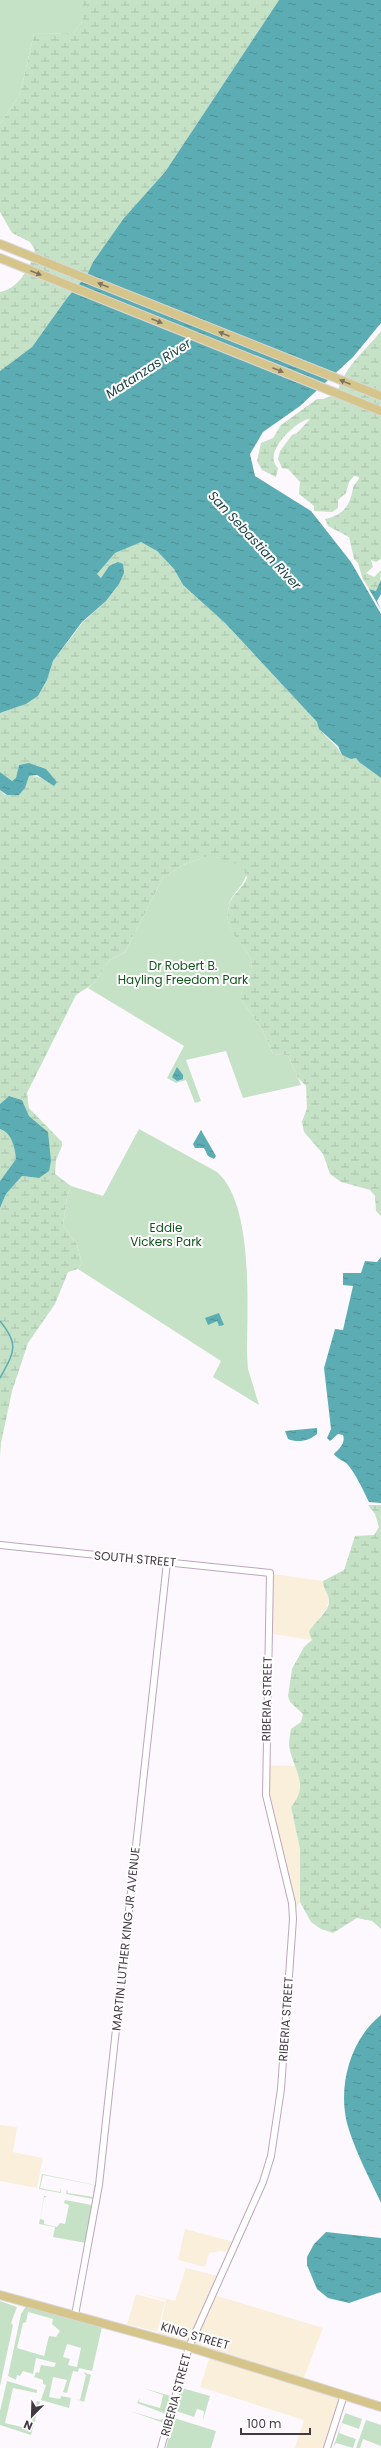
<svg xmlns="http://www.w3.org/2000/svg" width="381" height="2448" viewBox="0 0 381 2448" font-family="Poppins,sans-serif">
	<defs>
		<pattern id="wetland-marsh" width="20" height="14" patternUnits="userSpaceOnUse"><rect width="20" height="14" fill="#c5e2c6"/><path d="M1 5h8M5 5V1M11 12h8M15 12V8" fill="none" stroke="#aac3ab"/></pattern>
		<pattern id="water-ripples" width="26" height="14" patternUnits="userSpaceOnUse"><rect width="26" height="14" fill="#5badb3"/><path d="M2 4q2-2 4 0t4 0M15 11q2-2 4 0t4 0" fill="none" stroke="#4d8e93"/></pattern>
	</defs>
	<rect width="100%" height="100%" fill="#fdf8fd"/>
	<path fill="#faefda" d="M272,1574l51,7 6,19 -3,10 -14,17v13l-40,-6z
		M268,1765l28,1 4,12 -1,19 -8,10 9,42v53l-4,6 -27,-107z
		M0,2125l17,2 -4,25 30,6 -6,30 -37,-7z
		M185,2229l49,13 -6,13 -1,-3 -6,-1 -12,2 -4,14 -27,-7z
		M186,2268l32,8 -30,67 -32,-9 3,-2 7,-32 -29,-8 38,9z
		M136,2294l29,8 -8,30 -30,-8z
		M214,2295l109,33 -20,52 -111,-35z
		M210,2356l131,41 -17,51h-29l9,-28 -104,-33z"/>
	<path fill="#c5e2c6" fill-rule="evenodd" d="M0,0h83v21l-10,12 -39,1 -14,60 -20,30z
		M205,857h10l26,6 6,8c-2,16 -15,20 -18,35 -7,31 18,35 22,55 3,14 -11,24 -10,38l22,32 10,23 15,1 13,30 -58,13 -17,-47 -40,9 15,41 -6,2 -9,-23 -10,3 -9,-5 17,-32 -96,-58 5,-4 17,-24 15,-8 38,-74 20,-13z
		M139,1129l78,43c37,32 30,135 30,181l1,16 11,36 -46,-28 8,-16 -143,-92 4,-6 -5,-18 -14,-20 4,-28 4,-11 32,10z
		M42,2174l53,11 -2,14 -27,-5 1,-5 1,4 25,4 1,-12 -51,-10 -3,13 20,4 1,-4v5l-22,-4z
		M44,2196h3l-3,2 -4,21 4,1v4l13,3 3,-4 5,1 4,-19 -5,-2 1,-3 27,5 -6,38 -33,-6 2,-10 -16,-3z
		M0,2301l17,6 -6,16 2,2 -13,61z
		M26,2306l76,21 -10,44 -13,-3 -1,4 -5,-1 -6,22 -4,-1 4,-12 -14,-3 -4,20 11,2 1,-3 10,2 -2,10 -28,-8 5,-15 -3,-1v-4l-9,-3 2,-5 3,1 2,-8 13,2 2,-4 -20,-5 -3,16 -10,-3 -3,5 -3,-1 -1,5 -8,-4 13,-62zM28,2312l25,7 -1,5 8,7 -4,6 -7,-1 -5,20 -27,-8 6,-25 3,-1zM67,2344l14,4 -4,19 -9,-2 2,-6 -7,-2z
		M83,2372l8,3 -7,27 -8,-3 4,1 6,-25z
		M7,2381l30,9v3l-24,-5 -8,35 25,6 7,-28 3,1 -9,33 -31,-10v-14z
		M143,2388l28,8 -5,18 -29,-11 3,-5 -1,4 21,6 3,-13z
		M182,2388l28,8 -7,24 1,-9 -7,-2 -3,8 -18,-6z
		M348,2405l-3,8 17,6 -3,10 -17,-6 -3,10 17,6 -3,9 -17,-5 -3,5z
		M130,2411l30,9 5,-2 -1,5z
		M174,2418l42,13 -5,17h-45z
		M366,2420l15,5v21l-18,-7 -3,9h-4z"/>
	<path fill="url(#wetland-marsh)" d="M83,0h196l-114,172 -39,44 -33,46 -6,13 -20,23 -35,49 -32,24v-79c18,-3 31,-25 35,-42l-5,-8 -18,-9 -12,-21v-88l20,-30 14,-60 39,-1 10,-12z
		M381,331v63l-38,-16c10,-19 25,-30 38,-47z
		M340,383l41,16v9l-43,-17z
		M334,395l47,19v145l-5,3 -5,-2 2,7 -7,6 8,4 7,-7 -1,16 -4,5 -7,-2 -7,-12 -4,-14 -4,-4 -5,-22 -21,-11 -3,-7c19,-4 25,-14 28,-31 1,-5 6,-7 6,-11l-5,-1 -5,6 -3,11 -8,7v8l-6,4 -18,-1v-5l-15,-12 1,-12 -12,-13 -6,-1 -4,-9 2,-8 12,-16 5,-2 13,-14c-12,0 -49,34 -32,49l-2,9 -14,-7 -5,-9 4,-18 12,-5 8,-13 36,-26h6z
		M141,541l16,10 17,18 9,16 42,38 92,99c3,13 19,20 25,33l14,3 3,4 22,16v438l-5,-5 -1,-15 -5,-6 -29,-8 -11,-8 -7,-20 -19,-22 -2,-10 5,-14 -1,-22 -8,-8 -10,-23 -15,-1 -10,-23 -22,-32c-1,-14 13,-24 10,-38 -4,-20 -29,-23 -22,-55 2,-11 14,-18 18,-28l-4,-12 -28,-9h-10l-22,8 -20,13 -38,74 -15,8 -17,24 -17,11 -49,98 2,15 33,34v4l-6,14 -1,14 16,12 -4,11 -4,28 14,20 5,18 -4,6 -10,3 -13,32 -27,39 -16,48 -11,52 -1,14v-249l6,-14 16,-18 17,2 9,-46 -19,-16 -7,-16 -13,-4 -9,8v-314l5,5h14l6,-7 3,-12c11,-1 18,5 29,6 -11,-13 -20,-21 -38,-17l-3,13 -4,3 -12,-9v-59l26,-9 12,-8 9,-16 6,-19 30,-39 23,-21 13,-17 -10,-18 -8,12 -4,-4 18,-21z
		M0,1129c12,4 15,19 16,30l-16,22z
		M368,1505h13v424l-9,-8 -15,-3 -24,15 -12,-4 -10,-7 -11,-20v-53l-9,-42c20,-24 1,-38 -2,-62 0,-5 1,-11 2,-16l10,-7 2,-8 -13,-12 -2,-6 4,-27 12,-22 8,-7 -3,-8c5,-10 21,-20 20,-32 -1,-7 -6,-12 -6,-19l21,-11 11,-34 19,-1 5,-8 -4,-13z"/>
	<path fill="url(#water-ripples)" d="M279,0h102v323l-28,34 -53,49 -37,26 -13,22 5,22 56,35 40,51 30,52v164l-22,-16 -3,-4 -5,1 -9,-4 -4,-9 -19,-17 -2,-7 -92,-99 -42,-38 -9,-16 -17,-18 -16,-9 -26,11 -18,21 4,4 8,-12 9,-4 5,2 1,9 -5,11 -13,17 -24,21 -29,39 -6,19 -9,16 -12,8 -26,9v-342l32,-24 35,-49 20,-23 6,-13 31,-44 41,-46z
		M381,580v14l-4,7 4,9 -12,-21 7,2z
		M29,763l17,6 11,13 -3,4 -17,-11 -8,1 -4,12 -6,7h-12l-7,-5v-18l12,9 4,-3 3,-13z
		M177,1067l6,8v4l-6,2 -5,-4z
		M9,1096l13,4 7,16 19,16 3,29 -2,10 -10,7 -17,-2 -16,18 -6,14v-27l16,-22c-1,-11 -4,-26 -16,-30v-25z
		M201,1130l15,26 -2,3 -6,-3 -4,-8h-9l-2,-4z
		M381,1257v246l-12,-1c-6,-12 -12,-26 -21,-37 -4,-5 -10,-5 -14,-11 5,-5 12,-11 9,-19l-5,-1 -8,7 -3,-3 4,-9 -7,-61 11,-39 8,1 10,-44 -10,-1v-12h18l4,-12 12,1z
		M219,1313l5,12 -5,1 -2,-5 -9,4 -3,-7z
		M317,1428v6c-8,7 -19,9 -29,5l-3,-8z
		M381,2015v188c-11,-24 -24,-48 -32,-73 -13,-39 0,-90 32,-115z
		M326,2232l55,6v54l-32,11 -21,-5 -11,-9 -10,-24v-8l7,-13z"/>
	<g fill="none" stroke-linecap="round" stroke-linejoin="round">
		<path stroke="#5badb3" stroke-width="1.5" d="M0,1321c20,24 14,31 0,57"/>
		<defs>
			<path id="minor" d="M0,1545l270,28 -4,222 26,108 1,16 -12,170 -10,67 -8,26 -74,165 -28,101
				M75,2315l24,-130 68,-623
				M327,2448l17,-53"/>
			<path id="major" d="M0,244l381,152
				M0,258l381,153
				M0,2295l189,52 192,60"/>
		</defs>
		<use href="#minor" stroke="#bca6bc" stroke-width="8"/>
		<use href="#major" stroke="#d9d7d9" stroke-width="10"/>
		<use href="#minor" stroke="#fff" stroke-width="6"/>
		<use href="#major" stroke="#d5c58a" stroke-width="8"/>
	</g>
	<defs><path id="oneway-solid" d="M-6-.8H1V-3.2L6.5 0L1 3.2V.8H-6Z"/></defs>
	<g fill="#7d715f">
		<use href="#oneway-solid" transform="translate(36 273) rotate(22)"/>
		<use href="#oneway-solid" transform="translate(103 285) rotate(-158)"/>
		<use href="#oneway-solid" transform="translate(157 321) rotate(22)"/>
		<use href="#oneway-solid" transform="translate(224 334) rotate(-158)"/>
		<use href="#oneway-solid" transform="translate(278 370) rotate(22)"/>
		<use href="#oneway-solid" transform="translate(345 382) rotate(-158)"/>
	</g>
	<g text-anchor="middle" stroke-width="4" stroke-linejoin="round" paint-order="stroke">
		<g font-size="12" fill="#10551c" stroke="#fff">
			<text x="183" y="970">Dr Robert B.<tspan x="183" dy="14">Hayling Freedom Park</tspan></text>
			<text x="166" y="1232">Eddie<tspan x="166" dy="14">Vickers Park</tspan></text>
		</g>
		<g font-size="12" fill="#433943" stroke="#fff">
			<text transform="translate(135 1559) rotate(5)" y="4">SOUTH STREET</text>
			<text transform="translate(267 1699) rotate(-89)" y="4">RIBERIA STREET</text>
			<text transform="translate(126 1939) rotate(-84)" y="4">MARTIN LUTHER KING JR AVENUE</text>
			<text transform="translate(286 2019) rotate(-86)" y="4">RIBERIA STREET</text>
			<text transform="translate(195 2336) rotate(16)" y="4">KING STREET</text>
			<text transform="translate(176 2395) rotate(-75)" y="4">RIBERIA STREET</text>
		</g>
		<g font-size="13" font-style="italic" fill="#1e4648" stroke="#fff">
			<text transform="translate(148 368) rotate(-33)" y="5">Matanzas River</text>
			<text transform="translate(255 540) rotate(47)" y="5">San Sebastian River</text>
		</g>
	</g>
	<g transform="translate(32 2416) rotate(203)" stroke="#ffffff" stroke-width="3" paint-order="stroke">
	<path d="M0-3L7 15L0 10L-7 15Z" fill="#433943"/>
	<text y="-6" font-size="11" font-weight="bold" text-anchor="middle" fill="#433943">N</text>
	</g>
	<path d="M241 2428v6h69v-6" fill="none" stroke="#433943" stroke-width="2"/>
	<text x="247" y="2428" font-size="12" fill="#433943" stroke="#ffffff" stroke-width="3" paint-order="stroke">100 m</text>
</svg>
